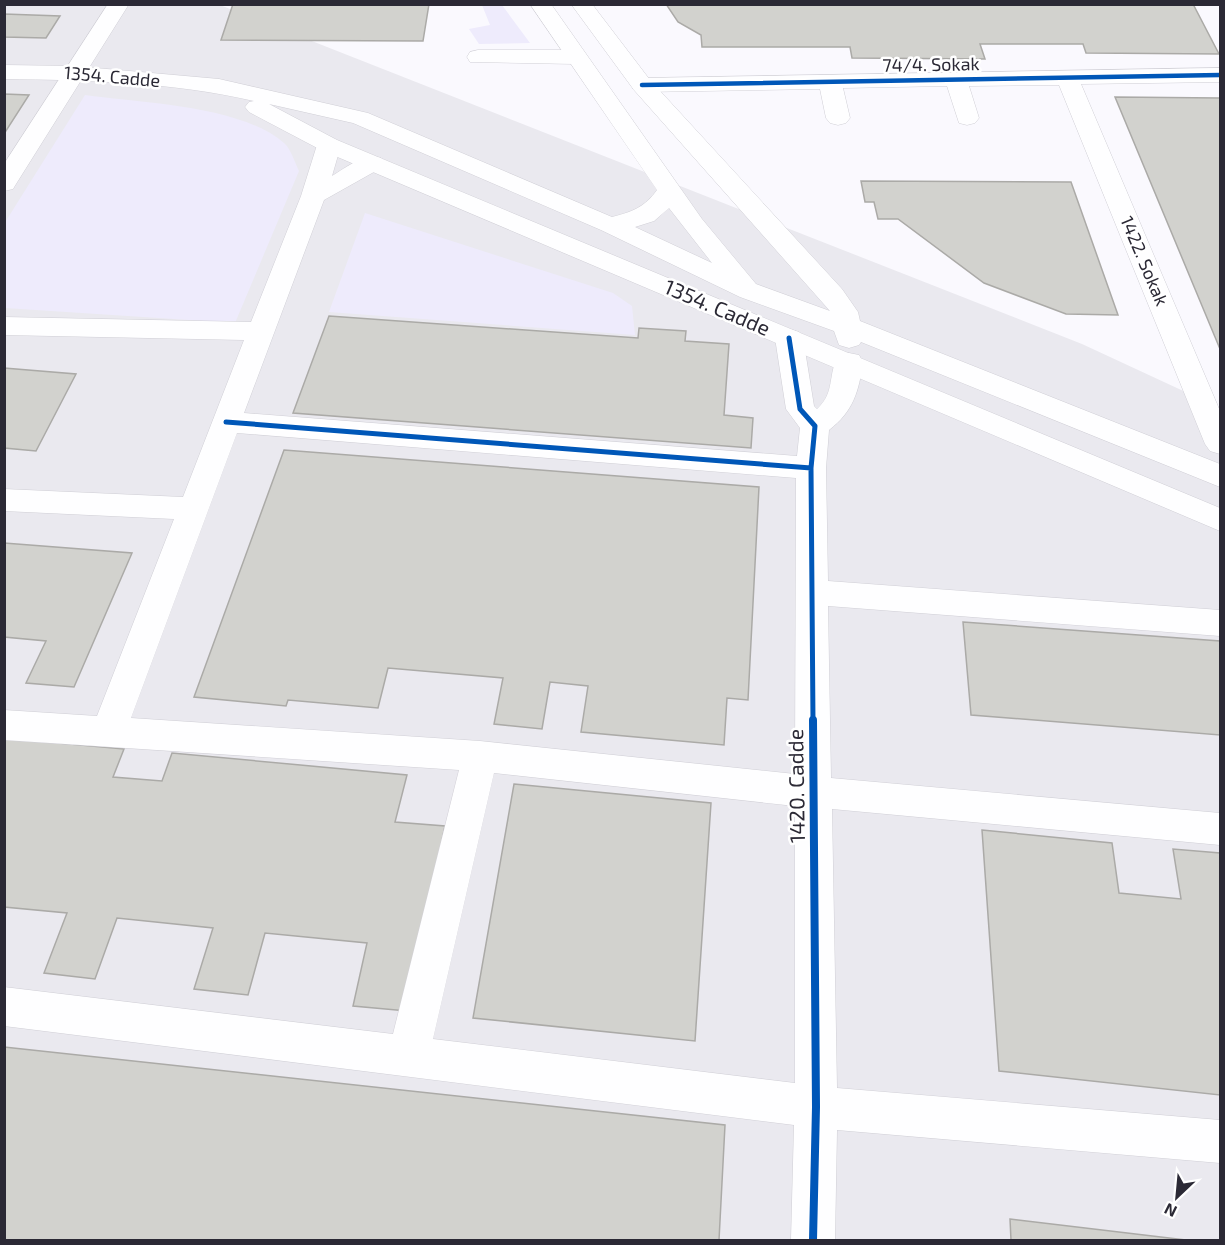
<svg xmlns="http://www.w3.org/2000/svg" width="1225" height="1245" viewBox="0 0 1225 1245" font-family="'Exo 2',sans-serif">
	<rect width="100%" height="100%" fill="#faf9fe"/>
	<path fill="#eae9ef" d="M5,5h215l862,339 138,64v832h-1215z"/>
	<path fill="#eeebfc" d="M482,5h20l28,38 -51,1 -10,-15 21,-4z
		M85,95c56,8 155,10 199,48 7,6 11,20 15,28l-64,152 -230,-15 -1,-84z
		M365,213l248,80 19,13 3,29 -306,-23z"/>
	<path fill="#d2d2ce" stroke="#abaaa7" stroke-width="1.5" d="M233,4h196l-6,37 -202,-1z
		M666,4h527l26,50 -133,-1 -3,-9h-103l5,15 -133,-1 -2,-11h-148l-1,-12 -23,-13z
		M4,14l56,2 -14,22 -42,-1z
		M4,94l25,1 -25,39z
		M1115,97l105,1v251z
		M861,181l210,1 47,133 -52,-1 -82,-31 -86,-64h-20l-4,-17h-9z
		M329,316l309,22 1,-10 47,3 -1,10 44,3 -5,71 29,3 -2,30 -458,-35z
		M4,368l72,6 -40,77 -32,-3z
		M284,450l475,37 -11,213 -21,-2 -3,47 -143,-13 7,-46 -38,-4 -8,47 -48,-5 9,-46 -115,-10 -10,40 -90,-8 -2,6 -92,-9z
		M4,543l128,10 -58,134 -48,-4 20,-42 -42,-4z
		M963,622l257,19v94l-249,-20z
		M4,738l120,11 -11,28 49,4 10,-28 235,22 -12,47 50,4 -38,185 -54,-5 14,-63 -102,-10 -17,62 -54,-6 19,-61 -96,-10 -22,61 -51,-6 23,-60 -63,-6z
		M514,784l197,19 -16,238 -222,-23z
		M982,830l130,13 7,50 62,6 -8,-50 47,4v242l-221,-24z
		M4,1047l721,78 -6,115h-715z
		M1010,1219l176,21h-175z"/>
	<g fill="none" stroke-linecap="round" stroke-linejoin="round">
		<defs>
			<path id="minor" d="M108,4h21l-113,180 -3,5 -9,2v-27z
				M478,50h97l8,2 3,5 -3,5 -8,2 -105,-2 -3,-5 3,-5z
				M1220,68v14l-139,2 139,327v43l-10,-3 -5,-7 -146,-359 -90,1 10,32 -4,5 -8,2 -8,-2 -12,-37 -104,2 7,30 -4,5 -8,2 -8,-2 -4,-5 -6,-29 -178,3 -8,-2 -3,-5 3,-5 8,-2z
				M329,138l8,2 4,5 -9,31c15,-9 31,-23 49,-18l3,5 -3,5 -57,32 -80,213 553,43 3,-28 -14,-19 -11,-71 4,-6 10,-3 10,3 4,6 11,68 3,3c19,-17 10,-35 22,-54l10,-2 10,2 4,7c-4,29 -10,50 -34,68l-3,38 2,113 392,29v26l-392,-30 3,172 389,35v32l-388,-36 5,279 383,32v43l-383,-33 -2,110h-44l3,-115 -790,-99v-39l389,47 66,-264 -455,-30v-30l93,6 77,-197 -170,-8v-22l179,8 61,-157 -240,-5v-18l247,5 50,-126 16,-51 4,-5zM237,433l559,45 -1,296 -315,-33 -349,-23zM494,773l301,33v277l-362,-44z"/>
			<path id="major" d="M530,4h21l151,215 54,65 74,27 -196,-221 -63,-86h21l58,76 192,209 16,23 2,9 360,143v23l-359,-145 -2,3 -10,3 -10,-3 -5,-14 -94,-34 -139,-67 -248,-107 -84,-19 68,36 883,368v23l-899,-381 -72,-38 -4,-5 4,-5 5,-1c-81,-19 -167,-21 -250,-22v-14l69,1 146,13 149,34 244,104c20,-5 33,-10 45,-27zM669,208l43,55 -77,-36 19,-6z"/>
		</defs>
		<use href="#minor" stroke="#d0cfd6" stroke-width="1"/>
		<use href="#major" stroke="#d0cfd6" stroke-width="1"/>
		<use href="#minor" fill="#fefeff" fill-rule="evenodd"/>
		<use href="#major" fill="#fefeff" fill-rule="evenodd"/>
		<defs>
			<path id="cycleway-far2" d="M642,85l578,-10"/>
			<path id="cycleway-far1" d="M789,338l11,71 15,17 -4,42 2,253
				M226,422l585,46"/>
			<path id="cycleway" d="M813,720l3,387 -3,133"/>
		</defs>
		<use href="#cycleway-far2" stroke="#fff" stroke-width="8"/>
		<use href="#cycleway-far1" stroke="#fff" stroke-width="9"/>
		<use href="#cycleway" stroke="#fff" stroke-width="11"/>
		<use href="#cycleway-far2" stroke="#0057b8" stroke-width="4.5"/>
		<use href="#cycleway-far1" stroke="#0057b8" stroke-width="5"/>
		<use href="#cycleway" stroke="#0057b8" stroke-width="8"/>
	</g>
	<g text-anchor="middle" stroke-width="5" stroke-linejoin="round" paint-order="stroke">
		<g font-size="18" fill="#2b2935" stroke="#fff">
			<text transform="translate(931 65) rotate(-1)" y="6">74/4. Sokak</text>
			<text transform="translate(112 77) rotate(5)" y="6">1354. Cadde</text>
			<text transform="translate(1144 261) rotate(67)" y="6">1422. Sokak</text>
		</g>
		<g font-size="21" fill="#2b2935" stroke="#fff">
			<text transform="translate(717 308) rotate(23)" y="7">1354. Cadde</text>
			<text transform="translate(797 786) rotate(-91)" y="7">1420. Cadde</text>
		</g>
	</g>
	<rect width="1225" height="1245" fill="none" stroke="#2b2935" stroke-width="12"/>
	<g transform="translate(1177 1197) rotate(206)" stroke="#ffffff" stroke-width="4.5" paint-order="stroke">
	<path d="M0-4.5L10 22L0 15L-10 22Z" fill="#2b2935"/>
	<text y="-9" font-size="16" font-weight="bold" text-anchor="middle" fill="#2b2935">N</text>
	</g>
</svg>
